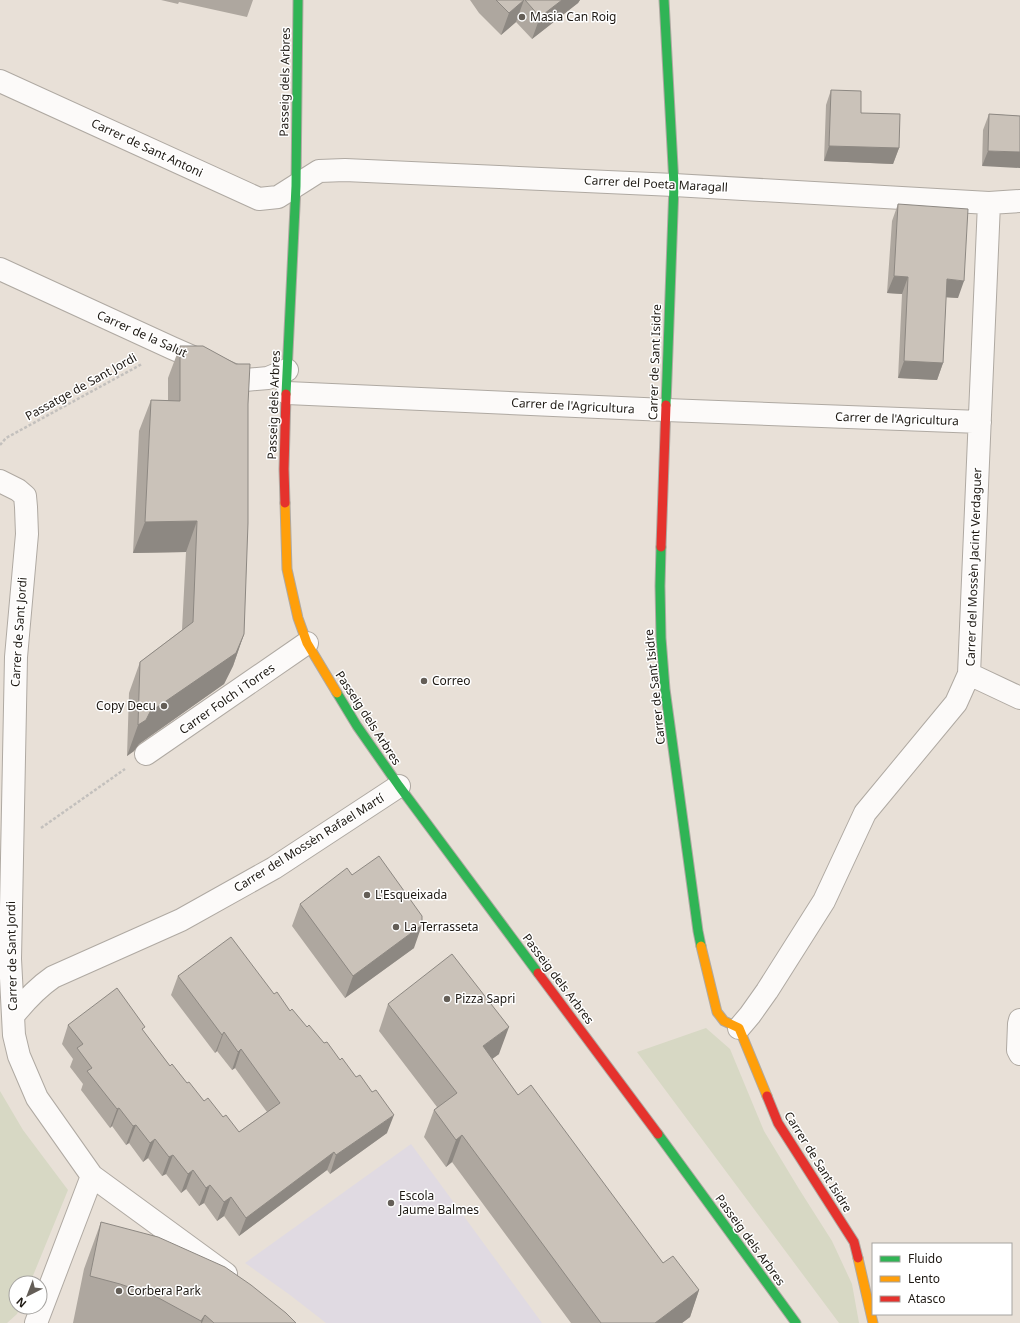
<svg xmlns="http://www.w3.org/2000/svg" width="1020" height="1323" viewBox="0 0 1020 1323" font-family="'Noto Sans',sans-serif">
	<rect width="100%" height="100%" fill="#e8e0d7"/>
	<path fill="#e0dae2" d="M411,1144l131,179h-216l-36,-28 -45,-32z"/>
	<path fill="#d7d8c4" d="M706,1028l24,21 34,82 35,58 33,52 20,43 7,39h-20l-202,-271z
		M0,1091l23,39 45,60 -38,93h-14v24h4l-3,7 -10,9h-7z"/>
	<g fill="none" stroke-linecap="round" stroke-linejoin="round">
		<defs>
			<path id="street" d="M0,81l259,118 19,-2 41,-26 26,-1 329,15 315,18 31,-2
				M0,269l172,79 73,32 23,-2 19,-8
				M287,393l379,17 314,12
				M0,481l18,9 7,6 1,11 1,27 -11,123 -6,302 4,76 5,21 18,42 55,78 134,98
				M969,674l51,24
				M146,754l161,-111
				M13,1016c12,-15 24,-28 40,-39l128,-57 93,-52 125,-82
				M1020,1020l-1,4 -1,26 2,4
				M739,1028l11,-13 17,-24 57,-90 41,-88 91,-110 13,-29 20,-471
				M36,1323l56,-147"/>
			<path id="fast" d="M664,0l10,185 -8,220
				M286,394l10,-208 2,-186
				M661,547l-1,39 1,52 4,51 33,242 3,15
				M337,693l20,33 42,60 139,187
				M658,1134l138,189"/>
			<path id="slow" d="M285,503l2,66 11,49 9,25 30,50
				M701,946l16,66 7,9 15,7 28,68
				M858,1258l15,65"/>
			<path id="jam" d="M285,503l-1,-34 2,-75
				M661,547l5,-142
				M538,973l120,161
				M767,1096l11,27 76,119 4,16"/>
		</defs>
		<use href="#street" stroke="#afa9a2" stroke-width="24"/>
		<use href="#fast" stroke="#afa9a2" stroke-width="11"/>
		<use href="#slow" stroke="#afa9a2" stroke-width="11"/>
		<use href="#jam" stroke="#afa9a2" stroke-width="11"/>
		<path stroke="#c3c0bd" stroke-width="2.5" stroke-dasharray="3 2" stroke-linecap="butt" d="M0,445l6,-7 136,-74
			M41,828l84,-59"/>
		<use href="#street" stroke="#fcfaf9" stroke-width="22"/>
		<use href="#fast" stroke="#30b455" stroke-width="9"/>
		<use href="#slow" stroke="#ff9f0a" stroke-width="9"/>
		<use href="#jam" stroke="#e5322d" stroke-width="9"/>
	</g>
	<path fill="#aea79f" d="M161,0h92l-6,17 -68,-15 -1,2z
		M470,0h110l-2,3 -46,36 -16,-17 -15,13 -22,-22z
		M831,90l30,23 38,35 -6,16 -69,-3 2,-56z
		M989,114l31,2 -38,50 1,-36z
		M898,204l60,94 -12,-1 -3,66 -6,17 -39,-2 4,-84 -15,-1 5,-72z
		M180,346l68,58 -4,230 -11,32 -9,18 -85,60 -5,7 -7,5 2,-63 11,-31 42,-32 4,-78 -53,1 6,-122 12,-31 17,1v-23z
		M352,875l62,73 -69,50 -53,-72 8,-22z
		M178,976l96,18 16,17 97,122 -57,41 -3,-4 -88,66 -15,-20 -7,5 -13,-18 -5,3 -13,-17 -5,4 -15,-19 -4,2 -14,-18 -5,4 -14,-19 -3,2 -14,-19 -2,2 -29,-38 2,-6 -13,-17 3,-8 -11,-15 6,-19 76,7 26,34 34,35 19,16 16,15 28,-20 -32,-44 -3,2 -15,-19 -2,2 -44,-58z
		M388,1004l111,50 -7,5 26,36 145,168 36,27 -9,27 -8,6h-111l-119,-161 -6,5 -22,-30 10,-27 3,-3 -58,-76z
		M101,1222l195,101h-223l11,-54z"/>
	<path fill="#8d8882" d="M524,0l-8,22 -15,13 8,-22z
		M562,0h18l-2,3 -46,36 8,-22z
		M829,146l70,2 -6,16 -69,-3z
		M988,151l32,1v16l-38,-2z
		M894,276l14,1 -6,17 -15,-1z
		M947,279l17,2 -6,17 -17,-1z
		M904,361l39,2 -6,17 -39,-2z
		M197,521l-11,31 -53,1 12,-31z
		M244,634l-11,32 -9,18 -85,60 -5,7 -7,5 11,-31 12,-13z
		M422,925l-8,23 -69,50 8,-22z
		M509,1027l-10,27 -26,19 10,-27z
		M224,1032l-7,19 -2,2 7,-18z
		M241,1049l-6,19 -3,2 6,-18z
		M119,1108l-7,18 -2,2 7,-19z
		M394,1115l-7,18 -57,41 6,-19z
		M136,1125l-7,18 -3,2 7,-19z
		M462,1135l-10,27 -6,5 10,-27z
		M155,1139l-7,19 -5,4 7,-19z
		M334,1152l-7,18 -88,66 7,-18z
		M173,1155l-7,19 -4,2 7,-19z
		M193,1170l-7,19 -5,4 7,-19z
		M210,1185l-6,18 -5,3 7,-18z
		M231,1197l-7,19 -7,5 7,-19z
		M699,1290l-9,27 -8,6h-27z
		M205,1315l-3,8h-1v-2z"/>
	<path fill="#cac2b9" stroke="#8d8882" d="M496,0h28l-15,13z
		M525,0h37l-22,17z
		M831,90l30,1v22l39,1 -1,34 -70,-2z
		M989,114l31,2v36l-32,-1z
		M898,204l70,5 -4,72 -17,-2 -4,84 -39,-2 4,-84 -14,-1z
		M180,346h23l33,18h14l-2,40v119l-4,111 -8,19 -86,59 -4,8 -8,5 2,-63 53,-40 4,-101 -52,1 6,-122 29,1z
		M379,856l43,60v9l-69,51 -53,-72 47,-36 5,7z
		M231,937l43,57 3,-2 13,19 2,-2 15,18 2,-2 15,18 3,-1 13,18 2,-2 14,19 4,-2 12,17 4,-2 18,25 -58,40 -2,-3 -88,66 -15,-21 -7,5 -14,-17 -4,3 -13,-18 -5,4 -15,-19 -4,2 -14,-18 -5,4 -14,-18 -3,1 -14,-18 -2,1 -30,-38 5,-3 -15,-20 6,-4 -15,-19 49,-37 28,39 -3,2 28,37 2,-2 15,19 2,-1 15,19 4,-3 15,19 3,-2 13,17 41,-29 -39,-54 -3,3 -14,-20 -2,3 -44,-59z
		M452,954l57,73 -26,19 35,49 13,-10 132,178 10,-7 26,34 -44,33h-54l-139,-188 -6,5 -22,-30 23,-17 -69,-89z
		M101,1222l57,15 67,30 26,18 35,28 10,10h-82l-9,-8 -4,6 -46,-25 -35,-12 -30,-8z"/>
	<g fill="#645e57" stroke="#fff" stroke-width="1.5">
		<circle cx="522" cy="17" r="4"/>
		<circle cx="424" cy="681" r="4"/>
		<circle cx="164" cy="706" r="4"/>
		<circle cx="367" cy="895" r="4"/>
		<circle cx="396" cy="927" r="4"/>
		<circle cx="447" cy="999" r="4"/>
		<circle cx="391" cy="1203" r="4"/>
		<circle cx="119" cy="1291" r="4"/>
	</g>
	<g text-anchor="middle" stroke-width="3" stroke-linejoin="round" paint-order="stroke">
		<g font-size="12" fill="#1d1812" stroke="#fff" text-anchor="start">
			<text x="530" y="21">Masia Can Roig</text>
			<text x="432" y="685">Correo</text>
			<text x="156" y="710" text-anchor="end">Copy Decu</text>
			<text x="375" y="899">L'Esqueixada</text>
			<text x="404" y="931">La Terrasseta</text>
			<text x="455" y="1003">Pizza Sapri</text>
			<text x="399" y="1200">Escola<tspan x="399" dy="14">Jaume Balmes</tspan></text>
			<text x="127" y="1295">Corbera Park</text>
		</g>
		<g font-size="12" fill="#1d1812" stroke="#fff">
			<text transform="translate(285 82) rotate(-89)" y="4">Passeig dels Arbres</text>
			<text transform="translate(147 148) rotate(25)" y="4">Carrer de Sant Antoni</text>
			<text transform="translate(656 184) rotate(3)" y="4">Carrer del Poeta Maragall</text>
			<text transform="translate(142 334) rotate(24)" y="4">Carrer de la Salut</text>
			<text transform="translate(655 362) rotate(-88)" y="4">Carrer de Sant Isidre</text>
			<text transform="translate(81 387) rotate(-29)" y="4">Passatge de Sant Jordi</text>
			<text transform="translate(274 405) rotate(-88)" y="4">Passeig dels Arbres</text>
			<text transform="translate(573 406) rotate(3)" y="4">Carrer de l'Agricultura</text>
			<text transform="translate(897 419) rotate(2)" y="4">Carrer de l'Agricultura</text>
			<text transform="translate(974 567) rotate(-88)" y="4">Carrer del Mossèn Jacint Verdaguer</text>
			<text transform="translate(19 632) rotate(-86)" y="4">Carrer de Sant Jordi</text>
			<text transform="translate(655 687) rotate(-96)" y="4">Carrer de Sant Isidre</text>
			<text transform="translate(227 699) rotate(-35)" y="4">Carrer Folch i Torres</text>
			<text transform="translate(368 718) rotate(57)" y="4">Passeig dels Arbres</text>
			<text transform="translate(309 843) rotate(-32)" y="4">Carrer del Mossèn Rafael Martí</text>
			<text transform="translate(12 956) rotate(-91)" y="4">Carrer de Sant Jordi</text>
			<text transform="translate(558 979) rotate(53)" y="4">Passeig dels Arbres</text>
			<text transform="translate(818 1162) rotate(58)" y="4">Carrer de Sant Isidre</text>
			<text transform="translate(750 1240) rotate(54)" y="4">Passeig dels Arbres</text>
		</g>
	</g>
	<rect x="872" y="1243" width="140" height="72" fill="#ffffff" stroke="#a5a3a0"/>
	<rect x="880" y="1256" width="20" height="6" fill="#30b455" stroke="#a5a3a0"/>
	<text x="908" y="1263" font-size="12" fill="#1d1812">Fluido</text>
	<rect x="880" y="1276" width="20" height="6" fill="#ff9f0a" stroke="#a5a3a0"/>
	<text x="908" y="1283" font-size="12" fill="#1d1812">Lento</text>
	<rect x="880" y="1296" width="20" height="6" fill="#e5322d" stroke="#a5a3a0"/>
	<text x="908" y="1303" font-size="12" fill="#1d1812">Atasco</text>
	<g transform="translate(28 1295) rotate(222)"><circle r="19" fill="#ffffff" stroke="#a5a3a0"/>
	<path d="M0-3L7 15L0 10L-7 15Z" fill="#645e57"/>
	<text y="-6" font-size="11" font-weight="bold" text-anchor="middle" fill="#1d1812">N</text>
	</g>
</svg>
